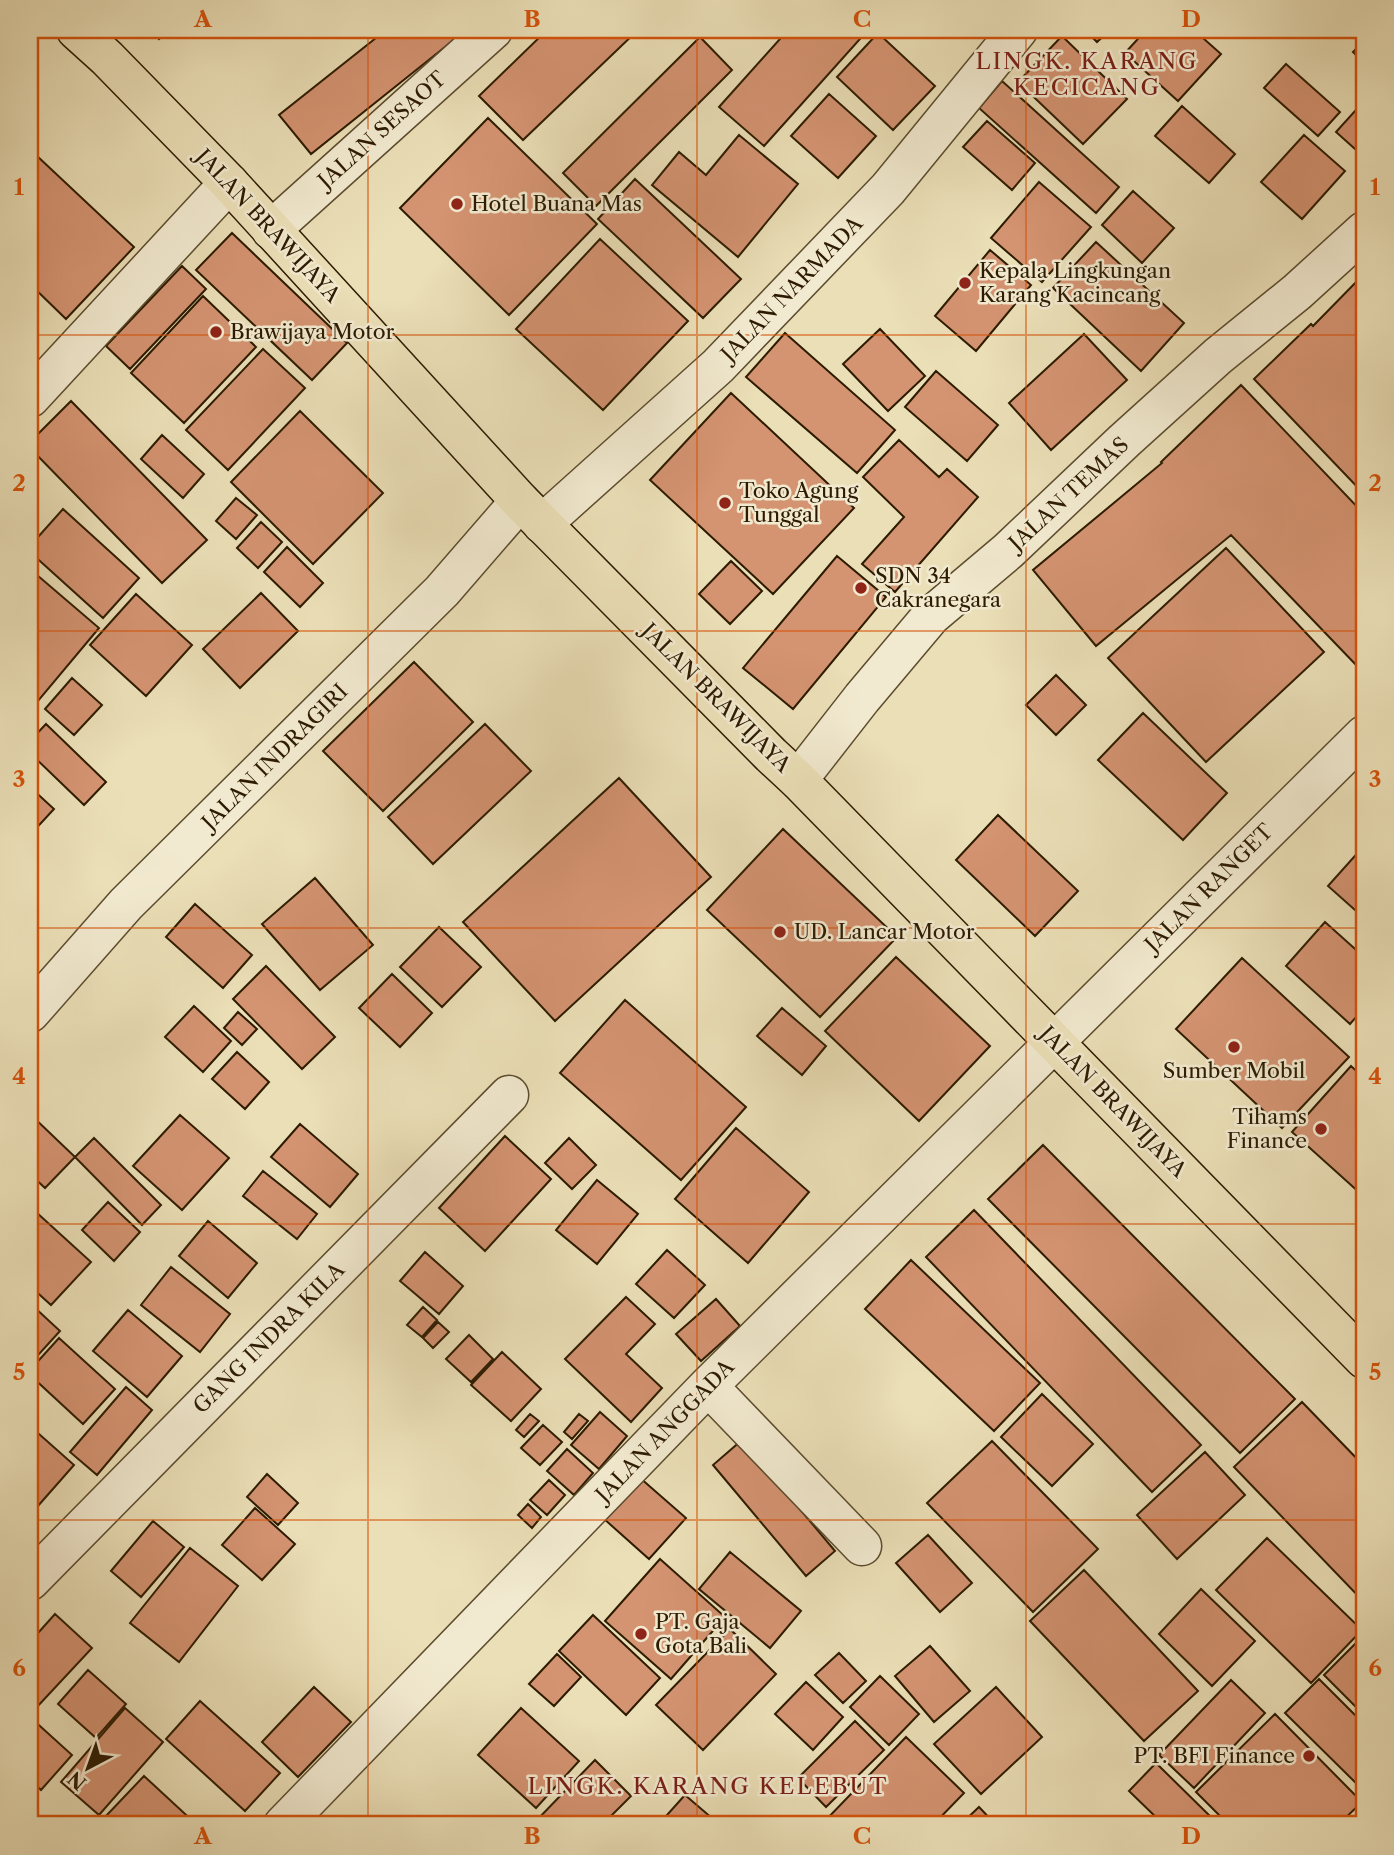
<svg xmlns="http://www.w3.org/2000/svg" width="1394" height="1855" viewBox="0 0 1394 1855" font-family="'Libre Caslon Text',serif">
	<rect width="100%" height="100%" fill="#ebdfb7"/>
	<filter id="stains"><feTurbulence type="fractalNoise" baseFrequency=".00286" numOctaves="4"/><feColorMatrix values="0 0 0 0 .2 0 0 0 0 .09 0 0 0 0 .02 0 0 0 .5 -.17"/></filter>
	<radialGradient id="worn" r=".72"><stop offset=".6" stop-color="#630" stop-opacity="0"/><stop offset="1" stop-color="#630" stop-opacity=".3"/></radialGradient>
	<path fill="#d49371" stroke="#2d1b01" stroke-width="2" d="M150,30h18l-9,9z
		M386,30h69l5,5 -149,119 -32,-39z
		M547,30h91l-115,110 -44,-44z
		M788,30h80l-104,116 -45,-39z
		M1085,30h25l-13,12z
		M1146,30h48l27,24 -43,47 -53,-48z
		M878,33l57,53 -42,44 -56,-53z
		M1062,36l65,63 -44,45 -65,-62z
		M700,37l32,33 -136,136 -33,-33z
		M1364,41v22l-11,-11z
		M1286,64l54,48 -22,24 -54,-48z
		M1002,81l117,106 -23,26 -117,-105z
		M829,94l47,42 -38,42 -47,-42z
		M1364,101v56l-28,-25z
		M1182,106l53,48 -26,29 -54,-47z
		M488,118l109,106 -88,91 -109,-107z
		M987,121l48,42 -23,27 -49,-43z
		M739,135l59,49 -60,73 -86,-72 27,-33 27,23z
		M1304,135l41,36 -43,48 -41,-37z
		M36,155l98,92 -68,72 -36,-35v-121z
		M635,179l106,100 -38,39 -105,-99z
		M1039,182l52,45 -49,55 -51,-44z
		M1133,191l41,37 -32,35 -40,-38z
		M232,233l115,110 -35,37 -116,-110z
		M600,239l88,82 -85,89 -87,-81z
		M1096,242l88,81 -43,48 -88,-83z
		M990,250l41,35 -55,66 -41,-35z
		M182,266l24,23 -76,80 -24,-23z
		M1364,274v220l-110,-115 57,-55 2,2z
		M203,296l53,51 -72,76 -53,-50z
		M880,329l45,47 -37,35 -45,-47z
		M785,333l110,97 -38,43 -111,-96z
		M1084,334l43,46 -76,70 -42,-47z
		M263,349l42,39 -77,82 -42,-40z
		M936,371l62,54 -31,36 -62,-54z
		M1241,385l123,129v149l-5,5 -128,-133 -135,111 -63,-76 129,-107 -1,-1z
		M731,393l123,115 -81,86 -123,-114z
		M71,401l136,139 -45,43 -132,-135v-6z
		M300,411l83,82 -70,71 -82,-82z
		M162,435l42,39 -21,24 -42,-39z
		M899,440l40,37 8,-8 31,28 -83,95 -33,-28 42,-47 -41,-40z
		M236,498l21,17 -21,24 -20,-18z
		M63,509l76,69 -36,40 -73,-66v-6z
		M261,522l21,20 -24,26 -21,-20z
		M287,547l36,36 -23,24 -36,-35z
		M1226,548l98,104 -118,110 -98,-104z
		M837,556l49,41 -93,112 -50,-41z
		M731,561l31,30 -32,33 -31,-30z
		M30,569l69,59 -61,73 -8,-6z
		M261,593l37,38 -58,57 -37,-39z
		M136,594l56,51 -46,51 -56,-51z
		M414,662l59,60 -90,89 -60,-60z
		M1056,675l30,30 -30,30 -30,-30z
		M72,678l30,27 -28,30 -29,-26z
		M1143,713l84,80 -44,47 -85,-80z
		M46,724l60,58 -22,23 -54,-52v-12z
		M485,724l46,47 -98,93 -45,-47z
		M619,778l92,99 -156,144 -92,-99z
		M30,787l24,22 -24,26z
		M998,815l80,76 -43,45 -79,-76z
		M783,829l114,108 -77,80 -113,-107z
		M1362,848l2,2v68l-36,-32z
		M315,878l58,67 -53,45 -58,-66z
		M195,904l57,51 -29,33 -57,-51z
		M1325,922l39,35v51l-14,16 -64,-58z
		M439,927l42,40 -39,40 -42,-40z
		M896,957l94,89 -71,75 -94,-90z
		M1242,958l107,99 -67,71 -106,-99z
		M266,966l69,71 -33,32 -69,-70z
		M392,974l40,39 -32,34 -41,-39z
		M625,1000l121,107 -65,73 -121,-107z
		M194,1006l37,35 -28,31 -38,-35z
		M782,1008l44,38 -24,29 -45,-39z
		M238,1012l19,17 -15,16 -18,-17z
		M237,1052l32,30 -24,27 -33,-30z
		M1351,1066l13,12v112l-3,4 -69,-62z
		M30,1114l45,43 -30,31 -15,-14z
		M180,1115l49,43 -47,52 -49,-44z
		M300,1124l58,50 -28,33 -59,-50z
		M736,1128l73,64 -61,71 -73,-64z
		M505,1136l46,43 -66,72 -46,-43z
		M94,1138l67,67 -19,20 -67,-68z
		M569,1138l27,27 -24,24 -27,-26z
		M1043,1145l252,254 -55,54 -252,-254z
		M263,1171l54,43 -20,25 -54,-43z
		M597,1180l41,34 -41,50 -41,-34z
		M108,1202l32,30 -26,29 -32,-31z
		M974,1210l227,235 -49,47 -226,-235z
		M36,1212l55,50 -40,43 -21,-19v-66z
		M208,1221l49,42 -29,35 -49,-42z
		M667,1250l38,35 -31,33 -38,-34z
		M425,1252l38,34 -24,28 -39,-33z
		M911,1260l129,123 -46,48 -129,-122z
		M171,1267l59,47 -30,38 -59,-47z
		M626,1297l29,27 -29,30 36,34 -31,34 -66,-63z
		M716,1299l24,27 -39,35 -25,-27z
		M33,1306l27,25 -30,33v-55z
		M423,1307l14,13 -15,17 -15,-12z
		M128,1310l54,46 -35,41 -54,-46z
		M438,1322l11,10 -16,16 -10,-10z
		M469,1335l24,24 -22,23 -25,-23z
		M59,1338l56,51 -32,35 -53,-49v-5z
		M502,1352l39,37 -30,32 -40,-36z
		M126,1387l26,23 -55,65 -27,-23z
		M1042,1394l51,50 -41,42 -51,-49z
		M1302,1402l62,64v136l-130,-135z
		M600,1412l27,24 -28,33 -28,-24z
		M530,1414l9,7 -15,16 -8,-7z
		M579,1414l9,7 -16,18 -8,-7z
		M543,1425l19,17 -22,23 -19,-17z
		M30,1426l44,39 -44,50z
		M742,1440l93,111 -29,25 -93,-111z
		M992,1441l106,108 -65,63 -106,-109z
		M567,1449l26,24 -19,22 -27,-24z
		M1205,1452l40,43 -68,64 -40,-44z
		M267,1474l31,29 -20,22 -31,-28z
		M639,1477l47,41 -37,41 -46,-41z
		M549,1480l16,15 -18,20 -17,-15z
		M528,1504l13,13 -9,11 -14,-13z
		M255,1508l40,36 -33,36 -40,-35z
		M153,1521l31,26 -43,50 -30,-26z
		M928,1535l44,48 -32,29 -44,-49z
		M1267,1538l95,92 -51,53 -95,-93z
		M190,1548l48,38 -59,76 -49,-39z
		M730,1552l71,59 -31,37 -71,-59z
		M660,1559l65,58 -54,62 -66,-58z
		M1084,1570l114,121 -54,50 -114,-120z
		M1201,1589l54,52 -43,45 -53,-52z
		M55,1614l37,34 -56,60 -6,-6v-60z
		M593,1615l67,63 -34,37 -67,-64z
		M730,1629l46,45 -73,76 -47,-45z
		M1364,1635v80l-40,-40z
		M930,1646l40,45 -36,31 -39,-46z
		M839,1653l27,28 -23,22 -28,-28z
		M557,1654l24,23 -27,29 -25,-22z
		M88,1670l38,34 -30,34 -38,-34z
		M880,1676l39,38 -30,31 -39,-38z
		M1319,1679l45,45v67l-79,-78z
		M1231,1680l34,33 -71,75 -35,-33z
		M806,1682l37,35 -30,33 -38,-36z
		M314,1687l37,35 -53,55 -36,-35z
		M996,1687l46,50 -61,57 -47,-50z
		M200,1701l80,72 -35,38 -79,-72z
		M125,1708l38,34 -64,73 -38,-33z
		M521,1708l58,53 -43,47 -58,-53z
		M1275,1714l87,88 -24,23h-109l-33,-33z
		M30,1717l42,38 -31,35 -11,-10z
		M855,1721l29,29 -58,57 -28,-29z
		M906,1737l58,56 -31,32h-112z
		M595,1760l36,36 -29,29h-63l-4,-3z
		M1156,1763l57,56 -6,6h-43l-35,-34z
		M144,1776l53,49h-80l-11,-9z
		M685,1795l35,30h-62z
		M979,1807l17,18h-36z"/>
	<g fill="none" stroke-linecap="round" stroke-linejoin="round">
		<defs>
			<path id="minor" d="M271,230l222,-200
				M30,398l199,-215
				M542,524l176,-158 170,-177 130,-159
				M798,780l64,-82 69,-82 77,-65 116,-110 94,-85 79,-64 67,-61
				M30,1013l96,-109 316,-313 78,-90
				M708,1386l154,160
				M30,1581l479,-486
				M283,1825l425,-439 656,-651"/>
			<path id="major" d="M76,30l31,28 122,125 291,318 251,254 27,25 566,579"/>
		</defs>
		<use href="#minor" stroke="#5c4c2e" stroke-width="41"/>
		<use href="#major" stroke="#2d1b01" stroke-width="41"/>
		<use href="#minor" stroke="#f2ead0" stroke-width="38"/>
		<use href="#major" stroke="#ebdfb7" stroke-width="38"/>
	</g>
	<path fill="none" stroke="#d5530b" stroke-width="2" stroke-opacity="0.55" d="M368,30v1795M697,30v1795M1026,30v1795M30,335h1334M30,631h1334M30,928h1334M30,1224h1334M30,1520h1334"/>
	<g fill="#8f2418" stroke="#f2ead0" stroke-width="2.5">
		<circle cx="457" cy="204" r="7"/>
		<circle cx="965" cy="283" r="7"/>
		<circle cx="216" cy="332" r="7"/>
		<circle cx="725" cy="503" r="7"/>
		<circle cx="861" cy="588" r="7"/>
		<circle cx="780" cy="932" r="7"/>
		<circle cx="1234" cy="1047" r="7"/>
		<circle cx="1321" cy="1129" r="7"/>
		<circle cx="641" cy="1634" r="7"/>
		<circle cx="1309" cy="1756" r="7"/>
	</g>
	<g text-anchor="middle" stroke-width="5" stroke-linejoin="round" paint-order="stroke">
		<g font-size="21" fill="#2d1b01" stroke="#f2ead0">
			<text transform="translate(382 130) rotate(-42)" y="7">JALAN SESAOT</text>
			<text transform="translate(268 226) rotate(47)" y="7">JALAN BRAWIJAYA</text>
			<text transform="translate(792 289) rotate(-46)" y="7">JALAN NARMADA</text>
			<text transform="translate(1069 494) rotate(-43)" y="7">JALAN TEMAS</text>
			<text transform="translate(716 698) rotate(45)" y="7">JALAN BRAWIJAYA</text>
			<text transform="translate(275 757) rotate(-45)" y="7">JALAN INDRAGIRI</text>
			<text transform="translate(1209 888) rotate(-45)" y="7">JALAN RANGET</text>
			<text transform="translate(1113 1102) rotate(46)" y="7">JALAN BRAWIJAYA</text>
			<text transform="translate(269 1338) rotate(-45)" y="7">GANG INDRA KILA</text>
			<text transform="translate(665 1431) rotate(-46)" y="7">JALAN ANGGADA</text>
		</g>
		<g font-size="21" fill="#2d1b01" stroke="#f2ead0" text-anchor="start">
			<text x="471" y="211">Hotel Buana Mas</text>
			<text x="979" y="278">Kepala Lingkungan<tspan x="979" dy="24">Karang Kacincang</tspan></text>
			<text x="230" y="339">Brawijaya Motor</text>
			<text x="739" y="498">Toko Agung<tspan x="739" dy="24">Tunggal</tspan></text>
			<text x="875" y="583">SDN 34<tspan x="875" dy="24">Cakranegara</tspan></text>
			<text x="794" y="939">UD. Lancar Motor</text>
			<text x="1234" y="1078" text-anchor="middle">Sumber Mobil</text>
			<text x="1307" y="1124" text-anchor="end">Tihams<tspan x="1307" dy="24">Finance</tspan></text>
			<text x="655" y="1629">PT. Gaja<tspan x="655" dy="24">Gota Bali</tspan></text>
			<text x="1295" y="1763" text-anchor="end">PT. BFI Finance</text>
		</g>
		<g font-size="23" letter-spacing="2" fill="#7a1f14" stroke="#f2ead0">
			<text x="1087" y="69">LINGK. KARANG<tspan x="1087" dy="26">KECICANG</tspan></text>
			<text x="708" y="1794">LINGK. KARANG KELEBUT</text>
		</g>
	</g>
	<rect width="1394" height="1855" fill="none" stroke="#ebdfb7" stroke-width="77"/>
	<g transform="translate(88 1768) rotate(221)" stroke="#f2ead0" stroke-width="5" paint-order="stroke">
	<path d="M0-5L12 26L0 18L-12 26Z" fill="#2d1b01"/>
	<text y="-10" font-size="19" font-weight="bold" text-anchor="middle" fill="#2d1b01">N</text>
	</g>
	<rect x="38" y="38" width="1318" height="1778" fill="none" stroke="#d5530b" stroke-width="2.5"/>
	<g font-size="23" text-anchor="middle" font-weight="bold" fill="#d5530b">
		<text x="203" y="27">A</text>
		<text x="532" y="27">B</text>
		<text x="862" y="27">C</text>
		<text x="1191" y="27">D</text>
		<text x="19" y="195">1</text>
		<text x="1375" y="195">1</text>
		<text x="19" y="491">2</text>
		<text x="1375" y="491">2</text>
		<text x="19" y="787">3</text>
		<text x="1375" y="787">3</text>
		<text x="19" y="1084">4</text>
		<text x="1375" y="1084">4</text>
		<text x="19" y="1380">5</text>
		<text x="1375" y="1380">5</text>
		<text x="19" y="1676">6</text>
		<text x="1375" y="1676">6</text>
		<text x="203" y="1844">A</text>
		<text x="532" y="1844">B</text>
		<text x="862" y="1844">C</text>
		<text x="1191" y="1844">D</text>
	</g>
	<rect width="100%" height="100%" filter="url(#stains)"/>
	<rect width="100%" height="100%" fill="url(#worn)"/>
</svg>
